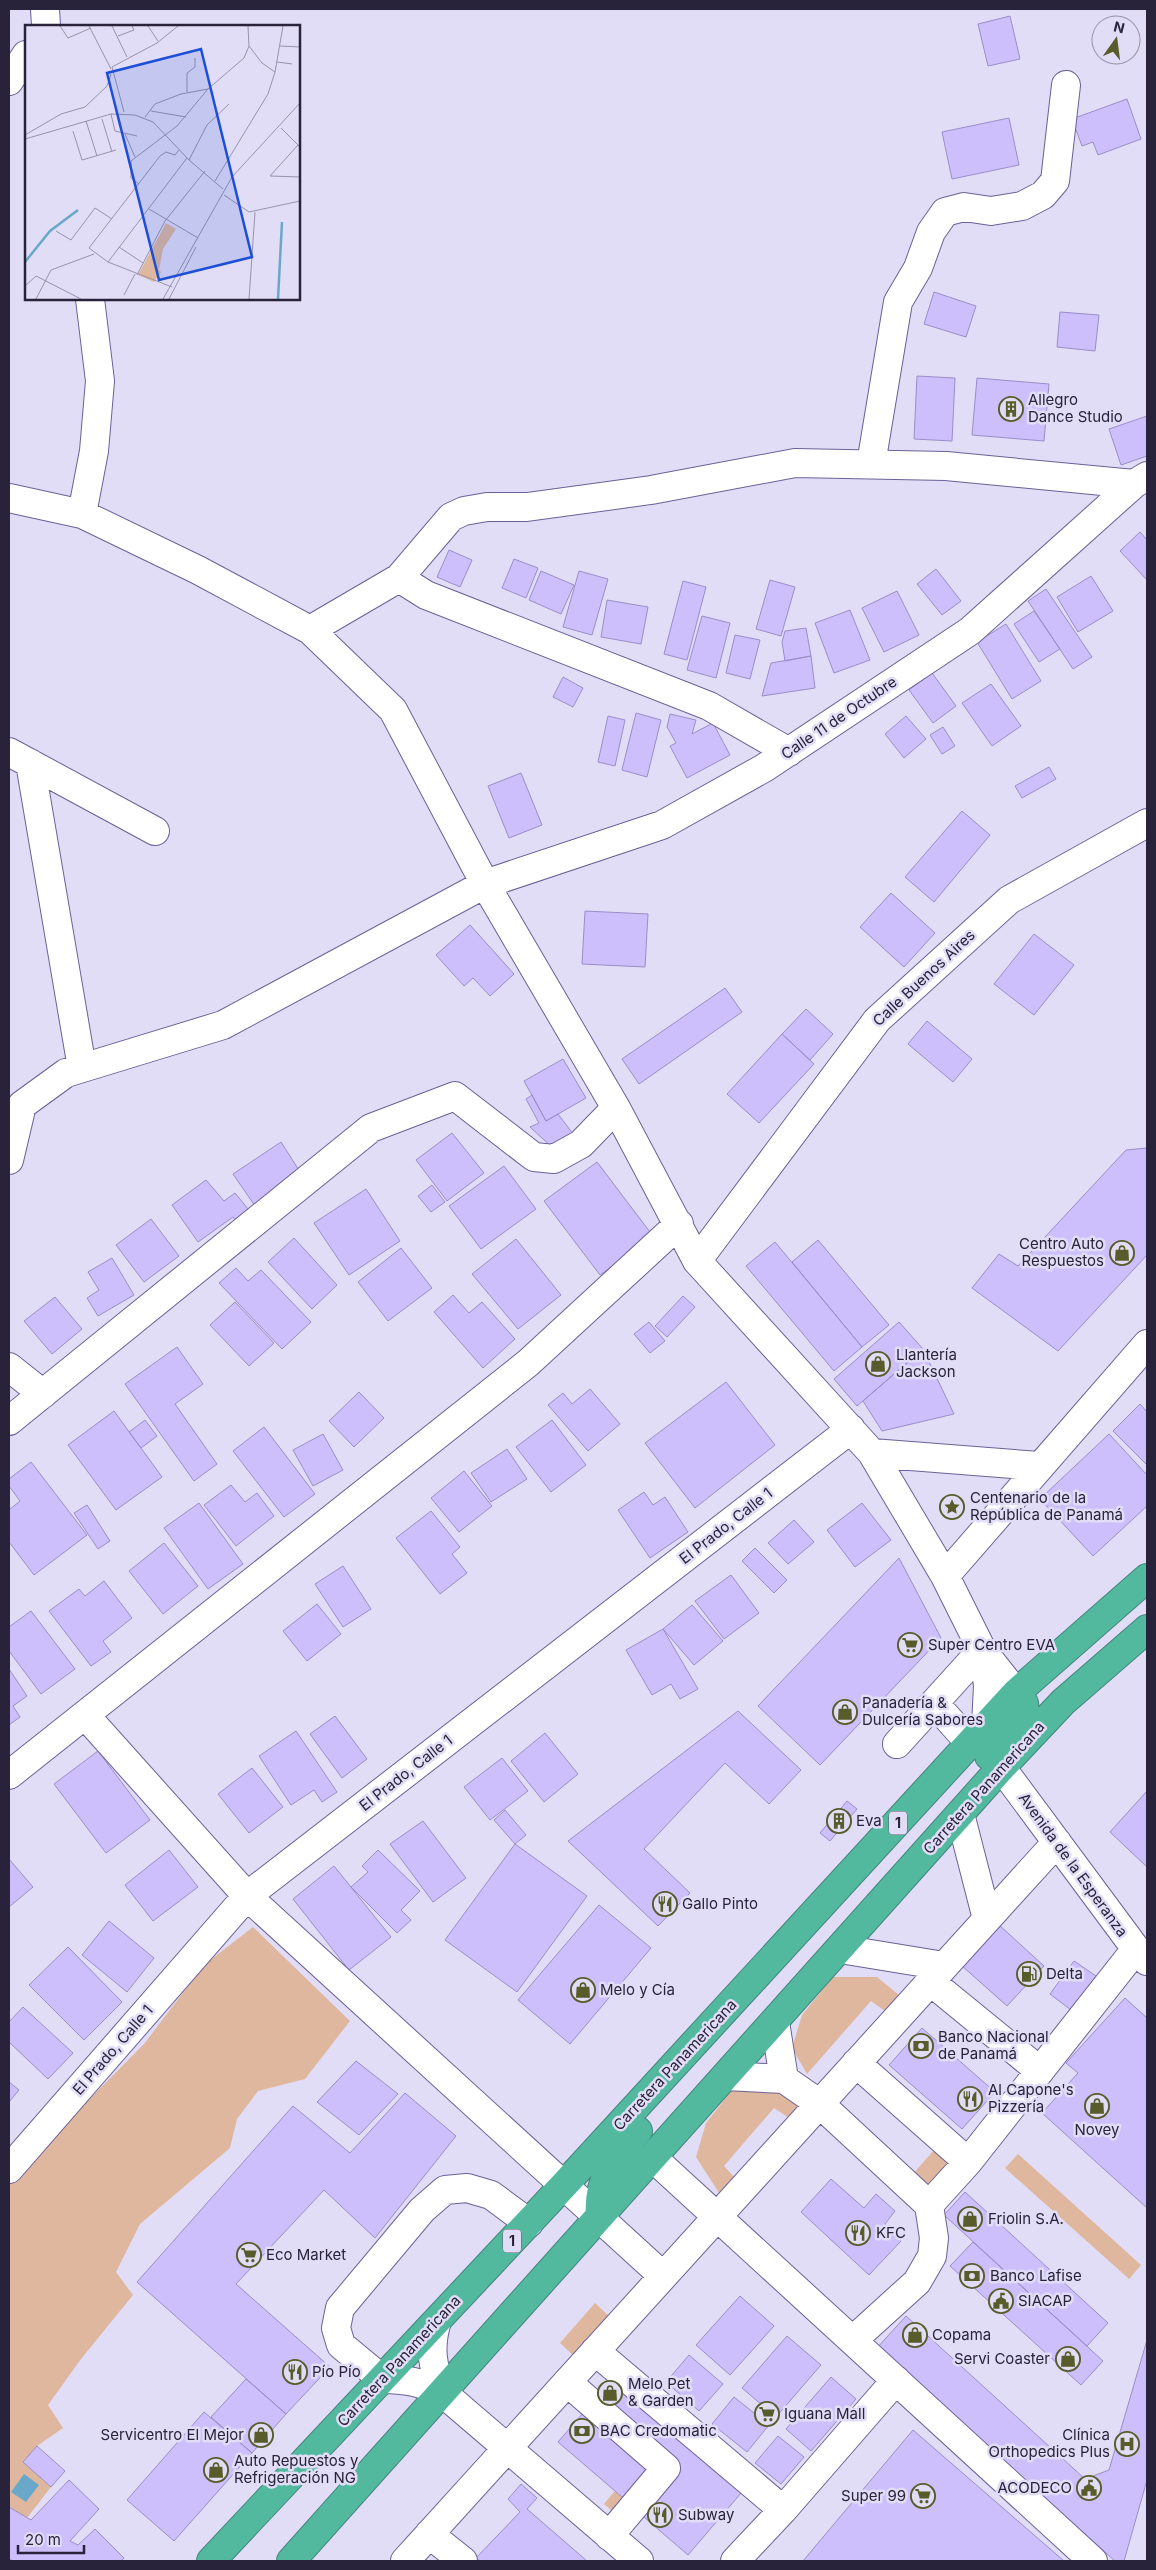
<svg xmlns="http://www.w3.org/2000/svg" width="1156" height="2570" viewBox="0 0 1156 2570" font-family="Inter,sans-serif">
	<rect width="100%" height="100%" fill="#e2ddf6"/>
	<path fill="#deb79e" d="M253,1927l97,94 -45,58 -47,12 -21,28 -7,29 -90,76 -24,48 17,23 -52,64 -33,46 15,23 -26,18 -13,15 27,26 -24,31 -18,-11v-321l42,-48 93,-94 60,-79z
		M833,1977h44l22,18 -14,16 -14,-10 -64,73 -15,-26 10,-33z
		M780,2084l22,18 -13,16 -15,-10 -50,58 12,13 -15,17 -25,-39 10,-34 30,-38z
		M935,2149l17,14 -23,26 -17,-14z
		M1018,2154l123,111 -12,14 -124,-111z
		M595,2303l15,14 -35,40 -15,-14z
		M615,2491l14,12 -11,13 -14,-12z"/>
	<path fill="#6aa8ca" d="M24,2474l15,11 -13,17 -15,-10z"/>
	<path fill="#ccbffc" stroke="#9a8ec8" d="M1010,16l10,43 -32,7 -10,-42z
		M1127,99l14,40 -43,16 -5,-13 -11,4 -10,-27z
		M1009,118l10,47 -67,14 -10,-47z
		M934,292l42,14 -10,31 -42,-13z
		M1060,312l39,3 -4,36 -38,-4z
		M917,376l38,2 -3,63 -38,-2z
		M977,378l72,6 -5,57 -72,-6z
		M1147,416v40l-26,9 -12,-36z
		M1140,532l7,8v40l-27,-29z
		M449,550l23,10 -12,27 -23,-10z
		M514,559l24,9 -12,30 -24,-10z
		M936,569l25,32 -19,14 -25,-31z
		M541,571l33,14 -13,29 -32,-14z
		M579,571l29,8 -16,56 -29,-8z
		M1091,576l22,35 -35,21 -21,-35z
		M770,580l25,7 -14,49 -25,-7z
		M683,581l23,6 -19,73 -23,-6z
		M1046,589l46,68 -19,12 -45,-68z
		M897,591l22,44 -35,17 -22,-44z
		M607,600l41,7 -7,37 -40,-7z
		M850,610l20,50 -36,13 -19,-50z
		M1034,611l26,38 -21,13 -25,-38z
		M702,616l28,7 -14,55 -29,-8z
		M1006,624l35,57 -29,18 -35,-57z
		M806,628l5,28 -26,5 -3,-19 3,-11z
		M735,635l25,5 -10,39 -24,-6z
		M811,656l4,32 -53,8 9,-33z
		M932,673l24,33 -23,17 -24,-33z
		M563,677l20,11 -10,19 -20,-10z
		M991,684l30,42 -29,20 -30,-43z
		M636,713l25,7 -14,57 -25,-7z
		M670,714l26,6 -4,14 21,-11 17,32 -43,23 -17,-32 6,-3 -9,-16z
		M608,716l17,4 -10,46 -17,-4z
		M906,716l20,23 -22,19 -19,-24z
		M943,727l12,19 -13,8 -12,-19z
		M1049,767l7,12 -34,19 -7,-12z
		M521,773l21,52 -33,13 -21,-52z
		M962,811l28,24 -56,67 -29,-25z
		M891,893l44,40 -31,34 -44,-40z
		M585,911l63,3 -3,53 -63,-3z
		M470,925l44,49 -24,22 -17,-18 -9,8 -28,-31z
		M1034,934l40,31 -40,50 -40,-31z
		M725,988l17,24 -103,72 -17,-25z
		M806,1009l27,25 -23,26 -28,-26z
		M927,1021l45,38 -19,23 -45,-38z
		M782,1034l32,30 -55,59 -32,-29z
		M563,1059l23,39 -40,23 -22,-40z
		M532,1095l14,26 12,-7 15,20 -18,16 -25,-23 9,-4 -13,-24z
		M452,1133l32,40 -37,28 -31,-41z
		M281,1142l21,33 -47,31 -22,-32z
		M1147,1148v107l-89,96 -86,-63 27,-34 19,12 108,-116z
		M597,1162l56,74 -53,39 -56,-74z
		M504,1166l32,43 -55,40 -32,-43z
		M206,1180l18,21 11,-8 18,22 -12,13 -8,-11 -35,25 -26,-37z
		M432,1185l13,17 -14,10 -13,-16z
		M366,1189l34,52 -51,34 -35,-52z
		M151,1219l28,37 -35,26 -28,-37z
		M294,1238l43,47 -25,24 -44,-47z
		M516,1239l45,56 -43,34 -46,-55z
		M818,1240l71,85 -27,22 -70,-85z
		M775,1242l87,105 -28,24 -88,-105z
		M401,1248l31,40 -44,33 -30,-39z
		M112,1258l22,37 -36,21 -11,-18 12,-8 -11,-18z
		M236,1268l12,13 13,-11 50,52 -29,27 -63,-66z
		M453,1295l16,18 13,-11 33,37 -32,29 -49,-56z
		M683,1296l12,11 -28,30 -12,-11z
		M55,1297l27,32 -30,25 -28,-33z
		M235,1302l39,41 -25,23 -39,-41z
		M649,1322l16,19 -15,12 -16,-19z
		M899,1322l24,27 -66,57 -23,-27z
		M177,1347l26,37 -28,20 42,60 -23,17 -69,-97z
		M923,1349l31,65 -72,17 -19,-30z
		M726,1382l49,63 -80,63 -50,-65z
		M590,1389l30,35 -32,27 -40,-46 15,-12 9,11z
		M359,1392l25,26 -30,29 -25,-26z
		M1140,1404l7,8v53l-34,-34z
		M114,1411l48,66 -46,33 -48,-65z
		M145,1420l12,16 -16,12 -12,-16z
		M552,1420l34,45 -35,27 -35,-45z
		M264,1427l51,67 -31,23 -51,-66z
		M323,1434l20,36 -30,16 -20,-36z
		M1109,1434l38,41v31l-54,50 -53,-57z
		M507,1449l20,30 -36,23 -20,-29z
		M31,1462l56,73 -53,40 -25,-33v-32l11,-9 -11,-15v-7z
		M464,1471l28,35 -33,26 -28,-34z
		M231,1485l14,17 12,-9 17,23 -38,30 -32,-41z
		M644,1492l9,13 12,-8 23,35 -38,26 -32,-48z
		M199,1503l44,61 -35,25 -44,-61z
		M862,1503l29,37 -36,27 -28,-37z
		M87,1505l23,36 -12,8 -24,-36z
		M431,1511l29,36 -8,7 15,19 -27,21 -44,-56z
		M794,1520l20,22 -26,22 -20,-21z
		M164,1543l34,43 -35,28 -34,-43z
		M755,1548l32,32 -13,13 -32,-32z
		M899,1558l42,80 -121,127 -62,-59z
		M343,1566l28,43 -28,18 -28,-43z
		M731,1575l28,38 -35,26 -29,-38z
		M104,1581l28,37 -29,23 8,11 -20,14 -42,-55 30,-22 6,7z
		M317,1604l24,30 -34,27 -24,-30z
		M692,1605l31,36 -29,24 -31,-36z
		M31,1611l44,58 -34,25 -32,-43v-24z
		M663,1629l35,60 -18,10 -9,-15 -19,11 -26,-45z
		M9,1669l18,27 -14,10 7,11 -11,8z
		M738,1711l63,59 -32,34 -44,-41 -81,86 46,44 -32,33 -90,-85z
		M335,1716l32,43 -25,19 -32,-44z
		M296,1731l41,61 -15,10 -8,-12 -23,15 -32,-49z
		M545,1733l33,41 -34,28 -33,-41z
		M98,1751l52,69 -44,33 -52,-69z
		M502,1758l26,33 -38,29 -26,-33z
		M252,1768l31,39 -34,26 -31,-39z
		M1147,1791v76l-37,-35z
		M847,1801l10,8 -27,32 -10,-8z
		M505,1810l21,25 -11,9 -21,-24z
		M423,1821l43,57 -33,24 -43,-58z
		M515,1844l72,52 -70,96 -72,-52z
		M169,1850l29,37 -45,34 -28,-36z
		M378,1850l42,41 -19,19 10,10 -14,13 -46,-46 17,-15 -6,-6z
		M9,1859l24,28 -24,20z
		M334,1866l57,71 -42,33 -56,-71z
		M599,1905l52,43 -81,96 -52,-44z
		M109,1921l45,37 -27,34 -45,-37z
		M998,1924l46,42 -37,40 -46,-41z
		M68,1947l54,55 -38,38 -55,-55z
		M1074,1961l22,15 -25,34 -21,-16z
		M1125,1998l22,20v190l-105,-95 36,-40 -12,-10z
		M23,2007l50,46 -25,26 -39,-37v-20z
		M922,2028l73,64 -33,37 -73,-64z
		M356,2061l42,33 -39,41 -42,-33z
		M9,2082l10,8 -10,12z
		M405,2093l51,43 -81,102 -51,-48 -88,94 94,83 -44,47 -149,-132 156,-176 57,47z
		M831,2179l33,29 12,-14 19,17 -10,13 16,17 -32,34 -68,-63z
		M965,2192l143,131 -21,23 -143,-131z
		M973,2242l130,119 -22,24 -131,-119z
		M740,2296l34,30 -44,49 -34,-30z
		M906,2316l179,163 24,-9 38,-130v140l-23,81h-9l-239,-212z
		M787,2336l34,29 -45,52 -34,-29z
		M689,2355l34,29 -24,27 -33,-29z
		M831,2377l25,22 -45,52 -25,-22z
		M246,2379l40,35 -34,39 -41,-36z
		M612,2379l130,113 -54,63 -51,-44 37,-43 -79,-69z
		M734,2397l35,28 -22,27 -35,-28z
		M589,2406l71,62 -31,35 -71,-61z
		M204,2412l48,41 -78,88 -47,-41z
		M913,2430l151,131h-261z
		M778,2436l26,21 -23,27 -26,-21z
		M37,2446l28,25 -14,16 -28,-25z
		M69,2480l30,29 -29,32 8,4 17,-16 29,29 -3,3h-108l-4,-2v-52l22,13z
		M521,2484l16,14 -10,11 60,52h-107l-4,-3 44,-46 -12,-13z"/>
	<g fill="none" stroke-linecap="round" stroke-linejoin="round">
		<defs>
			<path id="minor" d="M45,9l1,17
				M9,81l17,-26
				M871,464l27,-162 20,-34 13,-36 14,-20 19,-5 27,4 31,-5 21,-11 12,-14 11,-96
				M9,498l73,16 116,56 112,60 83,80 92,174 131,224 81,153 175,192 73,123 37,74 34,43
				M82,514l12,-63 6,-70 -10,-82
				M399,578l27,17 283,111 80,46
				M310,630l89,-52 52,-61 13,-6 23,-4h40l124,-17 144,-27 151,3 188,18
				M9,752l146,79
				M30,763l52,305
				M9,1160l13,-55 44,-32 157,-48 262,-141 177,-59 102,-57 206,-137 164,-147 13,-8
				M697,1261l180,-241 132,-120 138,-77
				M9,1367l34,27
				M9,1421l362,-293 84,-32 79,61 20,2 27,-15 35,-36
				M872,1453l167,13
				M945,1576l202,-232
				M983,1651l5,34 -2,41
				M934,1703l37,41
				M85,1715l162,181 416,380
				M897,1744l85,-94
				M1001,1767l135,182 11,12
				M9,1775l519,-412 151,-139
				M960,1814l27,105
				M840,1949l104,17
				M931,1982l109,89
				M775,2022l9,57
				M856,2063l112,99
				M726,2076l58,3 36,25 109,101 5,33 -2,18 -15,26 -64,58
				M653,2158l440,403
				M9,2169l238,-273 604,-467
				M929,2205l39,-43 168,-213
				M529,2223l-38,-28 -24,-7 -22,2 -23,20 -82,98 -4,20 5,17 41,34c23,0 40,3 61,14l196,168
				M437,2321c-8,26 -5,46 6,72
				M595,2351l188,159 113,-130
				M567,2382l99,86 -57,68
				M429,2534l34,27
				M405,2561l652,-719
				M735,2561l48,-51"/>
			<path id="highway" d="M989,1756l36,-44 -1,-9 -8,-10
				M600,2216c-3,-36 15,-59 38,-85
				M211,2561l353,-376 452,-492 131,-115
				M291,2561l708,-791 64,-68 84,-73"/>
		</defs>
		<use href="#minor" stroke="#6c6096" stroke-width="30"/>
		<use href="#highway" stroke="#43847c" stroke-width="30"/>
		<use href="#minor" stroke="#fff" stroke-width="28"/>
		<use href="#highway" stroke="#52b99f" stroke-width="28"/>
	</g>
	<defs>
		<symbol id="building-ring" viewBox="-11 -11 22 22"><circle r="9.5" fill="#e2ddf6" stroke="#575c2a" stroke-width="1.5"/><path d="M-4-6H4V6H1V3H-1V6H-4ZM-2.5-4.3h1.7v1.8h-1.7ZM.8-4.3h1.7v1.8H.8ZM-2.5-1h1.7V.8h-1.7ZM.8-1h1.7V.8H.8Z" fill="#575c2a"/></symbol>
		<symbol id="shop-ring" viewBox="-11 -11 22 22"><circle r="9.5" fill="#e2ddf6" stroke="#575c2a" stroke-width="1.5"/><path d="M-5-2.5h2.3a2.7 3.5 0 0 1 5.4 0H5L5.5 6h-11ZM-1.5-2.5h3a1.5 2.3 0 0 0-3 0Z" fill="#575c2a"/></symbol>
		<symbol id="sight-ring" viewBox="-11 -11 22 22"><circle r="9.5" fill="#e2ddf6" stroke="#575c2a" stroke-width="1.5"/><path d="M0-6L1.8-2.2L6-1.7L2.9 1.2L3.7 5.4L0 3.3L-3.7 5.4L-2.9 1.2L-6-1.7L-1.8-2.2Z" fill="#575c2a"/></symbol>
		<symbol id="supermarket-ring" viewBox="-11 -11 22 22"><circle r="9.5" fill="#e2ddf6" stroke="#575c2a" stroke-width="1.5"/><path d="M-6-5.5h2.5l.6 2H6L4.5 2H-2.5L-4.4-4H-6ZM-1.5 3.2a1.3 1.3 0 1 0 .1 0ZM3 3.2a1.3 1.3 0 1 0 .1 0Z" fill="#575c2a"/></symbol>
		<symbol id="restaurant-ring" viewBox="-11 -11 22 22"><circle r="9.5" fill="#e2ddf6" stroke="#575c2a" stroke-width="1.5"/><path d="M-5-6h1v4h1v-4h1v4h1v-4h1v5L-1.5 .5V6h-2V.5L-5-1ZM5-6V6H3V1.5H1.5Q1.5-4 5-6Z" fill="#575c2a"/></symbol>
		<symbol id="fuel-ring" viewBox="-11 -11 22 22"><circle r="9.5" fill="#e2ddf6" stroke="#575c2a" stroke-width="1.5"/><path d="M-5.5-6h7V0h2V4h1.3V-2.5L3-4.5l.8-.8L6-3V5H2.5V1h-1V6h-7ZM-4.2-4.7v3.2H.2V-4.7Z" fill="#575c2a"/></symbol>
		<symbol id="bank-ring" viewBox="-11 -11 22 22"><circle r="9.5" fill="#e2ddf6" stroke="#575c2a" stroke-width="1.5"/><path d="M-6-4H6V4H-6ZM0-2.3a2.3 2.3 0 1 0 0 4.6a2.3 2.3 0 1 0 0-4.6Z" fill="#575c2a"/></symbol>
		<symbol id="civic-ring" viewBox="-11 -11 22 22"><circle r="9.5" fill="#e2ddf6" stroke="#575c2a" stroke-width="1.5"/><path d="M-.6-6.5H3V-4.5H.6V-3L4-1V1h2V6H-6V1h2V-1L-.6-3ZM-1.2 2.5V6h2.4V2.5Z" fill="#575c2a"/></symbol>
		<symbol id="hospital-ring" viewBox="-11 -11 22 22"><circle r="9.5" fill="#e2ddf6" stroke="#575c2a" stroke-width="1.5"/><path d="M-5-5h3v3.5h4V-5h3V5h-3V1.5h-4V5h-3Z" fill="#575c2a"/></symbol>
	</defs>
	<g fill-rule="evenodd">
		<use href="#building-ring" x="997" y="395" width="28" height="28"/>
		<use href="#shop-ring" x="1108" y="1239" width="28" height="28"/>
		<use href="#shop-ring" x="864" y="1350" width="28" height="28"/>
		<use href="#sight-ring" x="938" y="1493" width="28" height="28"/>
		<use href="#supermarket-ring" x="896" y="1631" width="28" height="28"/>
		<use href="#shop-ring" x="831" y="1698" width="28" height="28"/>
		<use href="#building-ring" x="825" y="1807" width="28" height="28"/>
		<use href="#restaurant-ring" x="651" y="1890" width="28" height="28"/>
		<use href="#fuel-ring" x="1015" y="1960" width="28" height="28"/>
		<use href="#shop-ring" x="569" y="1976" width="28" height="28"/>
		<use href="#bank-ring" x="907" y="2032" width="28" height="28"/>
		<use href="#restaurant-ring" x="956" y="2085" width="28" height="28"/>
		<use href="#shop-ring" x="1083" y="2092" width="28" height="28"/>
		<use href="#shop-ring" x="956" y="2205" width="28" height="28"/>
		<use href="#restaurant-ring" x="844" y="2219" width="28" height="28"/>
		<use href="#supermarket-ring" x="235" y="2241" width="28" height="28"/>
		<use href="#bank-ring" x="958" y="2262" width="28" height="28"/>
		<use href="#civic-ring" x="987" y="2287" width="28" height="28"/>
		<use href="#shop-ring" x="901" y="2321" width="28" height="28"/>
		<use href="#shop-ring" x="1054" y="2345" width="28" height="28"/>
		<use href="#restaurant-ring" x="281" y="2358" width="28" height="28"/>
		<use href="#shop-ring" x="596" y="2379" width="28" height="28"/>
		<use href="#supermarket-ring" x="753" y="2400" width="28" height="28"/>
		<use href="#bank-ring" x="568" y="2417" width="28" height="28"/>
		<use href="#shop-ring" x="247" y="2421" width="28" height="28"/>
		<use href="#hospital-ring" x="1113" y="2430" width="28" height="28"/>
		<use href="#shop-ring" x="202" y="2456" width="28" height="28"/>
		<use href="#civic-ring" x="1075" y="2474" width="28" height="28"/>
		<use href="#supermarket-ring" x="909" y="2482" width="28" height="28"/>
		<use href="#restaurant-ring" x="646" y="2501" width="28" height="28"/>
	</g>
	<g text-anchor="middle" stroke-width="5" stroke-linejoin="round" paint-order="stroke">
		<g fill="#e2ddf6" stroke="#605b72" stroke-width="1">
			<rect x="889" y="1811.5" width="18" height="23" rx="4"/>
			<rect x="503" y="2229.5" width="18" height="23" rx="4"/>
		</g>
		<g font-size="14" font-weight="bold" fill="#28233a">
			<text x="898" y="1828">1</text>
			<text x="512" y="2246">1</text>
		</g>
		<g font-size="15" fill="#28233a" stroke="#e2ddf6" text-anchor="start">
			<text x="1028" y="405">Allegro<tspan x="1028" dy="17">Dance Studio</tspan></text>
			<text x="1104" y="1249" text-anchor="end">Centro Auto<tspan x="1104" dy="17">Respuestos</tspan></text>
			<text x="896" y="1360">Llantería<tspan x="896" dy="17">Jackson</tspan></text>
			<text x="970" y="1503">Centenario de la<tspan x="970" dy="17">República de Panamá</tspan></text>
			<text x="928" y="1650">Super Centro EVA</text>
			<text x="862" y="1708">Panadería &amp;<tspan x="862" dy="17">Dulcería Sabores</tspan></text>
			<text x="856" y="1826">Eva</text>
			<text x="682" y="1909">Gallo Pinto</text>
			<text x="1046" y="1979">Delta</text>
			<text x="600" y="1995">Melo y Cía</text>
			<text x="938" y="2042">Banco Nacional<tspan x="938" dy="17">de Panamá</tspan></text>
			<text x="988" y="2095">Al Capone's<tspan x="988" dy="17">Pizzería</tspan></text>
			<text x="1097" y="2135" text-anchor="middle">Novey</text>
			<text x="988" y="2224">Friolin S.A.</text>
			<text x="876" y="2238">KFC</text>
			<text x="266" y="2260">Eco Market</text>
			<text x="990" y="2281">Banco Lafise</text>
			<text x="1018" y="2306">SIACAP</text>
			<text x="932" y="2340">Copama</text>
			<text x="1050" y="2364" text-anchor="end">Servi Coaster</text>
			<text x="312" y="2377">Pío Pío</text>
			<text x="628" y="2389">Melo Pet<tspan x="628" dy="17">&amp; Garden</tspan></text>
			<text x="784" y="2419">Iguana Mall</text>
			<text x="600" y="2436">BAC Credomatic</text>
			<text x="244" y="2440" text-anchor="end">Servicentro El Mejor</text>
			<text x="1110" y="2440" text-anchor="end">Clínica<tspan x="1110" dy="17">Orthopedics Plus</tspan></text>
			<text x="234" y="2466">Auto Repuestos y<tspan x="234" dy="17">Refrigeración NG</tspan></text>
			<text x="1072" y="2493" text-anchor="end">ACODECO</text>
			<text x="906" y="2501" text-anchor="end">Super 99</text>
			<text x="678" y="2520">Subway</text>
		</g>
		<g font-size="15" fill="#28233a" stroke="#e2ddf6">
			<text transform="translate(839 718) rotate(-34)" y="5">Calle 11 de Octubre</text>
			<text transform="translate(924 978) rotate(-43)" y="5">Calle Buenos Aires</text>
			<text transform="translate(726 1526) rotate(-38)" y="5">El Prado, Calle 1</text>
			<text transform="translate(406 1773) rotate(-38)" y="5">El Prado, Calle 1</text>
			<text transform="translate(984 1788) rotate(-48)" y="5">Carretera Panamericana</text>
			<text transform="translate(1073 1865) rotate(54)" y="5">Avenida de la Esperanza</text>
			<text transform="translate(113 2050) rotate(-49)" y="5">El Prado, Calle 1</text>
			<text transform="translate(675 2065) rotate(-47)" y="5">Carretera Panamericana</text>
			<text transform="translate(399 2361) rotate(-47)" y="5">Carretera Panamericana</text>
		</g>
	</g>
	<g transform="translate(25 25)">
		<rect width="275" height="275" fill="#e2ddf6"/>
		<path d="M141,198l10,6 -13,20 -4,21 2,2 -7,10 -16,-7z" fill="#deb79e"/>
		<path fill="none" stroke="#6aa8ca" stroke-width="2.5" d="M0,237l25,-31 28,-21M253,274l4,-77"/>
		<path fill="none" stroke="#9893ab" stroke-width="1" d="M35,1l8,12 23,-10M64,1l22,43M87,1l15,31M123,1l10,15M93,11l16,-6 -2,-4M224,21l13,17 13,9M255,21l20,1M252,37l15,2M162,67v-19l8,-6v-9M126,86l35,6M99,87l-12,-45 45,-24 21,-17M86,89l4,17 22,5M120,92l10,-13 26,-10 27,-5M77,94l10,33M61,96l11,35M256,103l19,19M48,106l9,29 34,-10M100,109l10,23M0,110l36,-21 24,-7 22,-21 4,-12M0,114l86,-25 24,1 18,7 36,38 34,29M273,120l-28,31 30,1M164,135l18,-35 22,-21M190,156l53,-87 7,-22 8,-46M114,159l-8,-6v-17l46,-35 31,-37 36,-31 5,-12 -1,-20M199,170l25,17 51,-11M124,184l49,29M31,206l15,9 24,-32 17,11M94,222l24,16M83,237l79,-104M112,250l28,-54 40,-50M0,261l11,-10 45,23M147,262l-64,-25 -19,-14 71,-92 6,-4 9,3 4,-5M99,270l11,-21M11,274l15,-29 43,-16M138,274l69,-122 68,-74M144,274l27,-52M224,274l6,-87"/>
		<path fill="#1d4ed8" fill-opacity="0.15" stroke="#1d4ed8" stroke-width="2.5" d="M176,24l51,208 -93,23 -52,-207z"/>
		<rect width="275" height="275" fill="none" stroke="#28233a" stroke-width="2.5"/>
	</g>
	<rect width="1156" height="2570" fill="none" stroke="#28233a" stroke-width="20"/>
	<g transform="translate(1116 40) rotate(14)"><circle r="24" fill="#e2ddf6" stroke="#9893ab"/>
	<path d="M0-4L9 19L0 12L-9 19Z" fill="#575c2a"/>
	<text y="-8" font-size="14" font-weight="bold" text-anchor="middle" fill="#28233a">N</text>
	</g>
	<path d="M18 2545v8h66v-8" fill="none" stroke="#28233a" stroke-width="2.5"/>
	<text x="25" y="2545" font-size="15" fill="#28233a" stroke="#e2ddf6" stroke-width="4" paint-order="stroke">20 m</text>
</svg>
